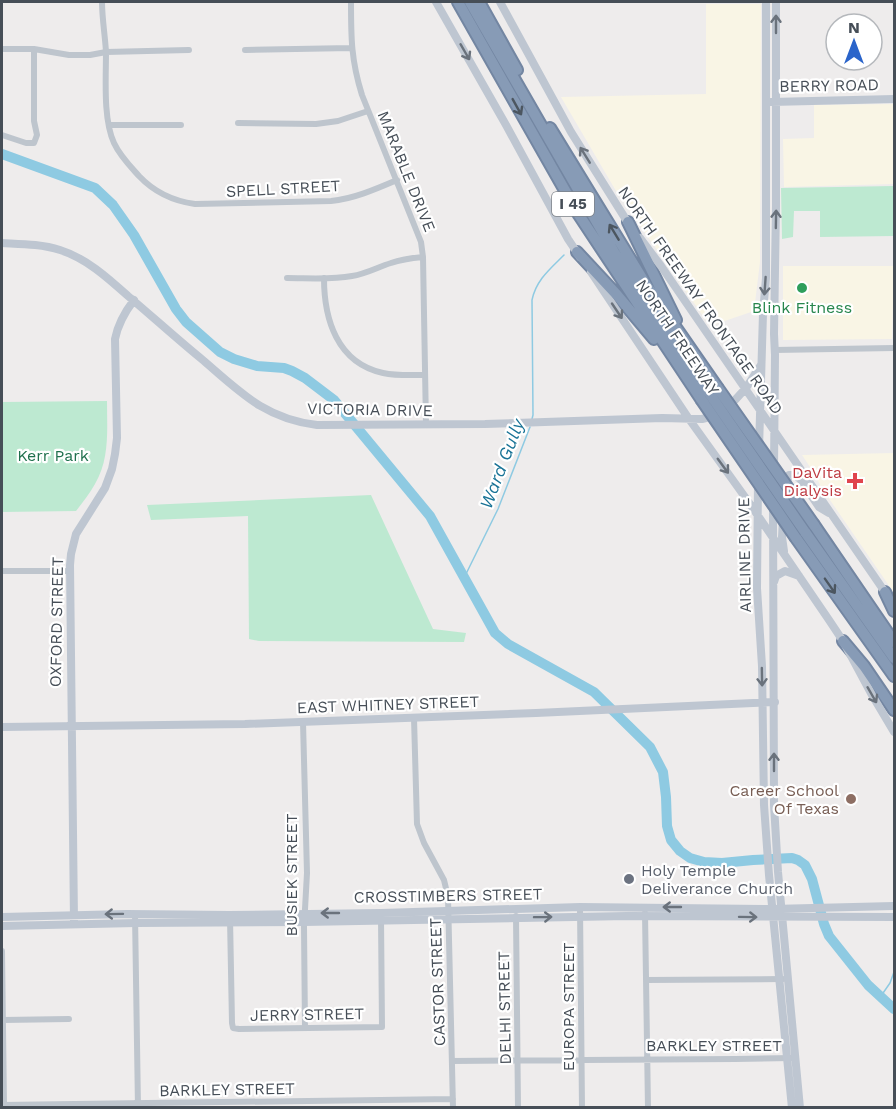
<svg xmlns="http://www.w3.org/2000/svg" width="896" height="1109" viewBox="0 0 896 1109" font-family="'Work Sans',sans-serif">
	<rect width="100%" height="100%" fill="#eeecec"/>
	<path fill="#f9f5e5" d="M706,4h55l-1,258 -6,49 -44,15 -94,-135 -55,-94 145,-3z
		M894,104v80l-110,3 -1,-48 31,-1v-33z
		M783,266h111l-2,73 -109,1z
		M894,453v140l-73,-106 -5,-11 -14,-21z"/>
	<path fill="#bde9d1" d="M894,186v50l-74,1v-26h-26l-1,26 -11,2 -1,-51z
		M107,401c0,28 3,58 -12,83 -5,9 -12,18 -19,27l-74,1v-110z
		M371,495l62,134 33,4 -2,9 -205,-1 -10,-2 -1,-123 -97,4 -4,-15z"/>
	<g fill="none" stroke-linecap="round" stroke-linejoin="round">
		<path stroke="#8ecae2" stroke-width="1.5" d="M532,419l1,-4 -1,-115c4,-20 18,-31 32,-45
			M464,578l34,-69 32,-82
			M881,996l9,-13 4,-11"/>
		<path stroke="#8ecae2" stroke-width="10" d="M2,154l93,34 18,17 21,30 42,74 10,13 34,30 14,7 23,7 27,2 8,3 13,7 29,22 96,116 65,117 13,11 86,48 56,55 13,25 3,25 1,29 4,14 9,11 10,7 14,4 18,1 31,-3 39,-2 6,2 7,5 7,14 12,45 5,12 39,49 26,24"/>
		<defs>
			<path id="highway" d="M458,2l121,213 122,184
				M470,2l144,250 95,141
				M479,2l38,68
				M550,128l95,155 72,104
				M628,222l48,98
				M577,252l40,43 37,44
				M814,525l80,117
				M805,532l89,126
				M796,538l98,138
				M885,592l9,19
				M843,641l21,25 30,44"/>
		</defs>
		<use href="#highway" stroke="#7386a2" stroke-width="14"/>
		<path stroke="#bec5cd" stroke-width="6" d="M102,2c0,16 3,33 4,50 0,27 -3,67 8,91 6,13 16,23 25,33 16,17 34,25 56,28l136,-3c22,-2 45,-12 66,-21
			M351,2c0,35 0,58 11,93l59,147 2,15 3,168
			M2,49h32l35,6h21l16,-3 83,-2
			M245,50l106,-2
			M238,123l78,1 22,-3 30,-10
			M109,125h72
			M2,135l24,8h8l3,-8 -3,-14v-72
			M287,278c21,0 44,2 65,-2 14,-2 26,-9 39,-13 11,-4 21,-5 32,-6
			M324,278c0,41 13,85 59,95 14,3 28,2 42,2
			M774,350l120,-2
			M2,571h67
			M414,718l3,106 7,19 20,37 4,17 5,211
			M303,722l4,151 -3,54 1,101
			M580,907l2,201
			M645,913l3,195
			M135,914l3,194
			M516,916l2,192
			M230,918l2,105 1,5 6,1 143,-2 -1,-109
			M2,951l2,154
			M646,980l137,-1
			M3,1020l66,-1
			M452,1061l283,-2 56,-1
			M2,1105l451,-6"/>
		<path stroke="#bec6d1" stroke-width="8" d="M436,2l70,123 62,114 12,18
			M500,2l71,130 59,94
			M771,102l123,-3
			M640,238l21,28 226,329
			M2,243c19,1 39,1 58,7 26,8 48,28 68,46 25,21 50,44 76,65 37,32 62,58 113,64l168,-1 177,-6 40,1 8,-2 25,-17 11,-12 15,-23
			M591,272l98,147 61,85 79,116 14,21 29,54 22,37
			M759,449l4,-136 3,-35v-276
			M774,469l1,-114 -1,-21 2,-128v-204
			M758,482l-1,106 5,78 2,139 5,70 23,233
			M785,488l4,-13h5l6,4 19,28 10,6
			M773,503l1,302 4,67 22,236
			M783,519l-1,18 2,14
			M774,582l2,-6 9,-5 14,5
			M2,727l243,-3 291,-11 239,-11
			M2,917l125,-3 102,1 152,-2 199,-6 192,2 122,-3
			M74,921l-4,-356 1,-11 5,-20 29,-46 7,-19 3,-15 2,-16 -2,-99c3,-15 9,-26 19,-39
			M2,926l134,-3 168,-1 323,-6 267,1"/>
		<use href="#highway" stroke="#879bb6" stroke-width="10"/>
		<defs>
			<path id="highway-bridge" d="M717,387l97,138
				M709,393l96,139
				M701,399l95,139"/>
		</defs>
		<use href="#highway-bridge" stroke="#7386a2" stroke-width="14" stroke-linecap="butt"/>
		<use href="#highway-bridge" stroke="#879bb6" stroke-width="10"/>
	</g>
	<defs><path id="oneway-shaft" d="M-6 0H5M1.5-3L5.5 0L1.5 3" fill="none" stroke-width="1.6" stroke-linecap="round" stroke-linejoin="round" transform="scale(1.5)"/></defs>
	<g stroke="#6a727c">
		<use href="#oneway-shaft" transform="translate(776 24) rotate(-90)"/>
		<use href="#oneway-shaft" transform="translate(465 52) rotate(60)"/>
		<use href="#oneway-shaft" transform="translate(585 155) rotate(-122)"/>
		<use href="#oneway-shaft" transform="translate(776 219) rotate(-89)"/>
		<use href="#oneway-shaft" transform="translate(765 286) rotate(94)"/>
		<use href="#oneway-shaft" transform="translate(617 311) rotate(56)"/>
		<use href="#oneway-shaft" transform="translate(723 466) rotate(54)"/>
		<use href="#oneway-shaft" transform="translate(762 677) rotate(89)"/>
		<use href="#oneway-shaft" transform="translate(872 695) rotate(60)"/>
		<use href="#oneway-shaft" transform="translate(774 762) rotate(-90)"/>
		<use href="#oneway-shaft" transform="translate(672 907) rotate(180)"/>
		<use href="#oneway-shaft" transform="translate(330 913) rotate(180)"/>
		<use href="#oneway-shaft" transform="translate(114 914) rotate(179)"/>
		<use href="#oneway-shaft" transform="translate(543 917) rotate(-1)"/>
		<use href="#oneway-shaft" transform="translate(748 917) rotate(1)"/>
	</g>
	<g stroke="#4c5660">
		<use href="#oneway-shaft" transform="translate(517 107) rotate(61)"/>
		<use href="#oneway-shaft" transform="translate(614 232) rotate(-121)"/>
		<use href="#oneway-shaft" transform="translate(830 586) rotate(55)"/>
	</g>
	<circle fill="#2e9e5b" stroke="#fff" stroke-width="2" cx="802" cy="288" r="6"/>
	<path fill="#e0444e" stroke="#fff" stroke-width="2" d="M852 472h6v6h6v6h-6v6h-6v-6h-6v-6h6z"/>
	<circle fill="#8d6e63" stroke="#fff" stroke-width="2" cx="851" cy="799" r="6"/>
	<circle fill="#6b7280" stroke="#fff" stroke-width="2" cx="629" cy="879" r="6"/>
	<g text-anchor="middle" stroke-width="4.5" stroke-linejoin="round" paint-order="stroke">
		<rect fill="#fff" stroke="#7e8389" stroke-width="1.5" x="552" y="192" width="42" height="24" rx="4.5"/>
		<g font-size="15" font-weight="bold" fill="#464e57">
			<text x="573" y="209">I 45</text>
		</g>
		<g font-size="16" fill="#464e57" stroke="#fff">
			<text transform="translate(829 85) rotate(-1)" y="6">BERRY ROAD</text>
			<text transform="translate(407 171) rotate(68)" y="6">MARABLE DRIVE</text>
			<text transform="translate(283 188) rotate(-3)" y="6">SPELL STREET</text>
			<text transform="translate(701 300) rotate(55)" y="6">NORTH FREEWAY FRONTAGE ROAD</text>
			<text transform="translate(678 337) rotate(56)" y="6">NORTH FREEWAY</text>
			<text transform="translate(370 409) rotate(1)" y="6">VICTORIA DRIVE</text>
			<text transform="translate(744 555) rotate(-91)" y="6">AIRLINE DRIVE</text>
			<text transform="translate(56 622) rotate(-89)" y="6">OXFORD STREET</text>
			<text transform="translate(388 704) rotate(-2)" y="6">EAST WHITNEY STREET</text>
			<text transform="translate(291 875) rotate(-90)" y="6">BUSIEK STREET</text>
			<text transform="translate(448 895) rotate(-1)" y="6">CROSSTIMBERS STREET</text>
			<text transform="translate(437 982) rotate(-92)" y="6">CASTOR STREET</text>
			<text transform="translate(568 1007) rotate(-90)" y="6">EUROPA STREET</text>
			<text transform="translate(504 1008) rotate(-91)" y="6">DELHI STREET</text>
			<text transform="translate(307 1014) rotate(-1)" y="6">JERRY STREET</text>
			<text x="714" y="1051">BARKLEY STREET</text>
			<text transform="translate(227 1089) rotate(-1)" y="6">BARKLEY STREET</text>
		</g>
		<g font-size="16" fill="#27864d" stroke="#fff">
			<text x="802" y="313">Blink Fitness</text>
		</g>
		<g font-size="16" fill="#1f704d" stroke="#fff">
			<text x="53" y="461">Kerr Park</text>
		</g>
		<g font-size="16" fill="#be3a42" stroke="#fff" text-anchor="end">
			<text x="842" y="478">DaVita<tspan x="842" dy="18">Dialysis</tspan></text>
		</g>
		<g font-size="16" fill="#785e54" stroke="#fff" text-anchor="end">
			<text x="839" y="796">Career School<tspan x="839" dy="18">Of Texas</tspan></text>
		</g>
		<g font-size="16" fill="#5b616d" stroke="#fff" text-anchor="start">
			<text x="641" y="876">Holy Temple<tspan x="641" dy="18">Deliverance Church</tspan></text>
		</g>
		<g font-size="18" font-style="italic" fill="#197396" stroke="#fff">
			<text transform="translate(502 464) rotate(-69)" y="6">Ward Gully</text>
		</g>
	</g>
	<rect width="896" height="1109" fill="none" stroke="#464e57" stroke-width="6"/>
	<g transform="translate(854 42)"><circle r="28" fill="#ffffff" stroke="#b5b8bc" stroke-width="1.5"/>
	<path d="M0-4.5L10 22L0 15L-10 22Z" fill="#2a64ca"/>
	<text y="-9" font-size="16" font-weight="bold" text-anchor="middle" fill="#464e57">N</text>
	</g>
</svg>
